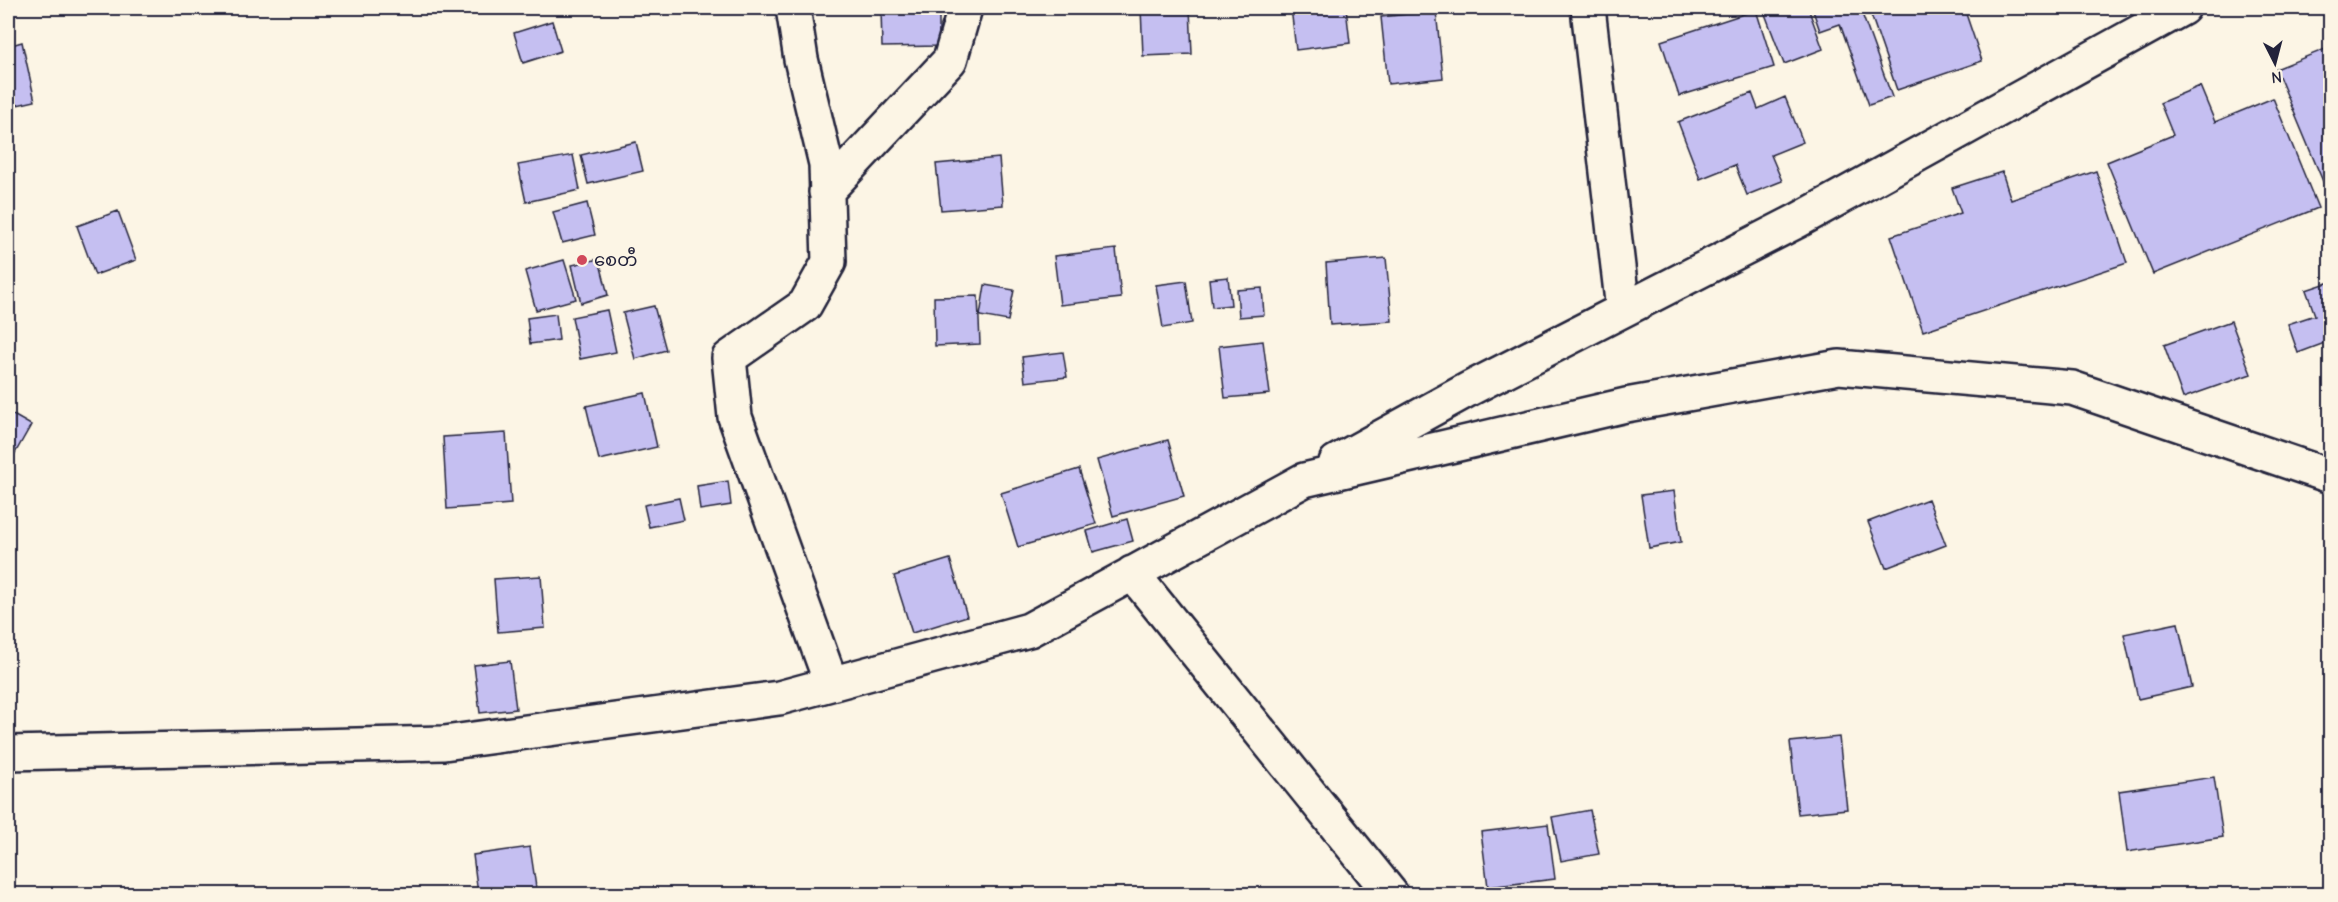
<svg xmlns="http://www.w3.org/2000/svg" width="2338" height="902" viewBox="0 0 2338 902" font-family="'Comic Neue','Noto Sans Myanmar',sans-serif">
	<rect width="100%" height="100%" fill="#fcf5e5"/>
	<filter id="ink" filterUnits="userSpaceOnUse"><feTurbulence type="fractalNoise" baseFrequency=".0167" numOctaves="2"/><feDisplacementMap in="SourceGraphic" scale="12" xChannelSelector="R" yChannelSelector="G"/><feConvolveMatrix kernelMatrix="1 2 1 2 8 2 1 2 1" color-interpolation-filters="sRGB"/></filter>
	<g filter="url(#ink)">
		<path fill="#c5bff1" stroke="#22223b" stroke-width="1.5" d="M881,8h58v38l-57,1z
			M1141,8h49l2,46 -49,2z
			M1291,8h55l4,35 -54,7z
			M1782,8h26l15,41 -39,15 -19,-50z
			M1812,8h48l32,89 -23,8 -29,-81 -20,7z
			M1874,8h90l18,53 -85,29 -28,-81z
			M1756,10l18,57 -95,29 -18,-55z
			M1436,11l7,67 -55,6 -7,-67z
			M552,21l9,30 -38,12 -9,-30z
			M22,42l13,59 -27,6v-61z
			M2330,47v143l-3,1 -51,-122z
			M2200,86l15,36 58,-24 45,110 -165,66 -46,-112 66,-27 -13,-32z
			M1752,93l6,16 27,-12 18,45 -32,13 11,26 -35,14 -12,-30 -35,14 -22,-57z
			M636,142l7,29 -55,13 -7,-29z
			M573,155l7,35 -54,12 -8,-37z
			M999,158l4,47 -62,5 -5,-46z
			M2096,171l31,92 -204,68 -32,-95 70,-23 -9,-25 50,-16 9,28z
			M587,203l8,32 -33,8 -9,-31z
			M118,211l18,49 -41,15 -18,-49z
			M1116,249l5,49 -61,7 -6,-49z
			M1386,258l6,63 -62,4 -4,-62z
			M599,259l9,36 -27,8 -9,-38z
			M564,260l12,39 -40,11 -11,-39z
			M1228,277l3,28 -19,2 -3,-28z
			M1186,281l6,42 -29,5 -7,-43z
			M2330,282v59l-32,12 -10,-29 27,-9 -9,-25z
			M985,285l29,5 -6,31 -28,-5z
			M1262,288l2,27 -25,2 -2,-27z
			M978,296l2,48 -45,2 -1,-49z
			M654,306l12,44 -31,9 -12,-46z
			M607,310l9,42 -36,7 -8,-42z
			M556,314l3,26 -29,4 -3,-26z
			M2231,321l20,53 -68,24 -19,-53z
			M1263,341l7,53 -45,4 -6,-52z
			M1063,352l4,25 -42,5 -3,-25z
			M645,393l12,54 -58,13 -13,-54z
			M8,412l23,13 -21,37 -2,-2z
			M506,433l5,71 -64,5 -4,-72z
			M1168,440l16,56 -71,20 -16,-56z
			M1079,469l17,55 -78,23 -17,-54z
			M728,481l3,24 -31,5 -3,-24z
			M1674,491l7,51 -32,6 -8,-53z
			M679,498l5,22 -35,7 -5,-22z
			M1928,499l18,46 -60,23 -18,-46z
			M1127,519l6,22 -40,11 -6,-21z
			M950,559l17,57 -55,17 -18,-57z
			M541,576l4,52 -47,4 -4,-53z
			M2178,623l14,64 -54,12 -14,-65z
			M510,661l6,48 -36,4 -6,-48z
			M1839,737l8,72 -49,5 -8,-72z
			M2214,777l9,60 -96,15 -8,-61z
			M1590,810l9,44 -38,7 -9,-44z
			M1548,824l7,55 -67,8 -7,-55z
			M530,847l7,47h-59l-5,-39z
			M1275,889l2,5h-18z"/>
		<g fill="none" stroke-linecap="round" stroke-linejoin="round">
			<defs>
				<path id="minor" d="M793,8l8,51 25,105 3,98 -24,43 -76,53 6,59 96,266
					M1588,8l35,302
					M826,192l124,-132 15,-52
					M1336,462l133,-73 328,-168 386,-213
					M1132,573l259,321
					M8,753l436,-10 335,-45 250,-68 275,-150 322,-75 213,-38 233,21 258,88"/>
			</defs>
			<use href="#minor" stroke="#22223b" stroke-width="38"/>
			<use href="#minor" stroke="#fcf5e5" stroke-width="33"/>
		</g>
	</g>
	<circle fill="#d1495b" stroke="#fcf5e5" stroke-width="2" cx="582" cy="260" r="6"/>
	<g text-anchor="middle" stroke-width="4.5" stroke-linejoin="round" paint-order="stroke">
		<g font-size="18" fill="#22223b" stroke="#fcf5e5" text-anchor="start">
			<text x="594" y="266">စေတီ</text>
		</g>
	</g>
	<rect width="2338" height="902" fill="none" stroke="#fcf5e5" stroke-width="30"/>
	<rect x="15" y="15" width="2308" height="872" fill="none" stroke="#22223b" stroke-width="2" filter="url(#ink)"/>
	<g transform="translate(2275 63) rotate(174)" stroke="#fcf5e5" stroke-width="4.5" paint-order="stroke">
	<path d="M0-4.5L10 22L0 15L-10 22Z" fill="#22223b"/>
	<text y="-9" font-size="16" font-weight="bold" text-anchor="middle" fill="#22223b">N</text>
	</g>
</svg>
